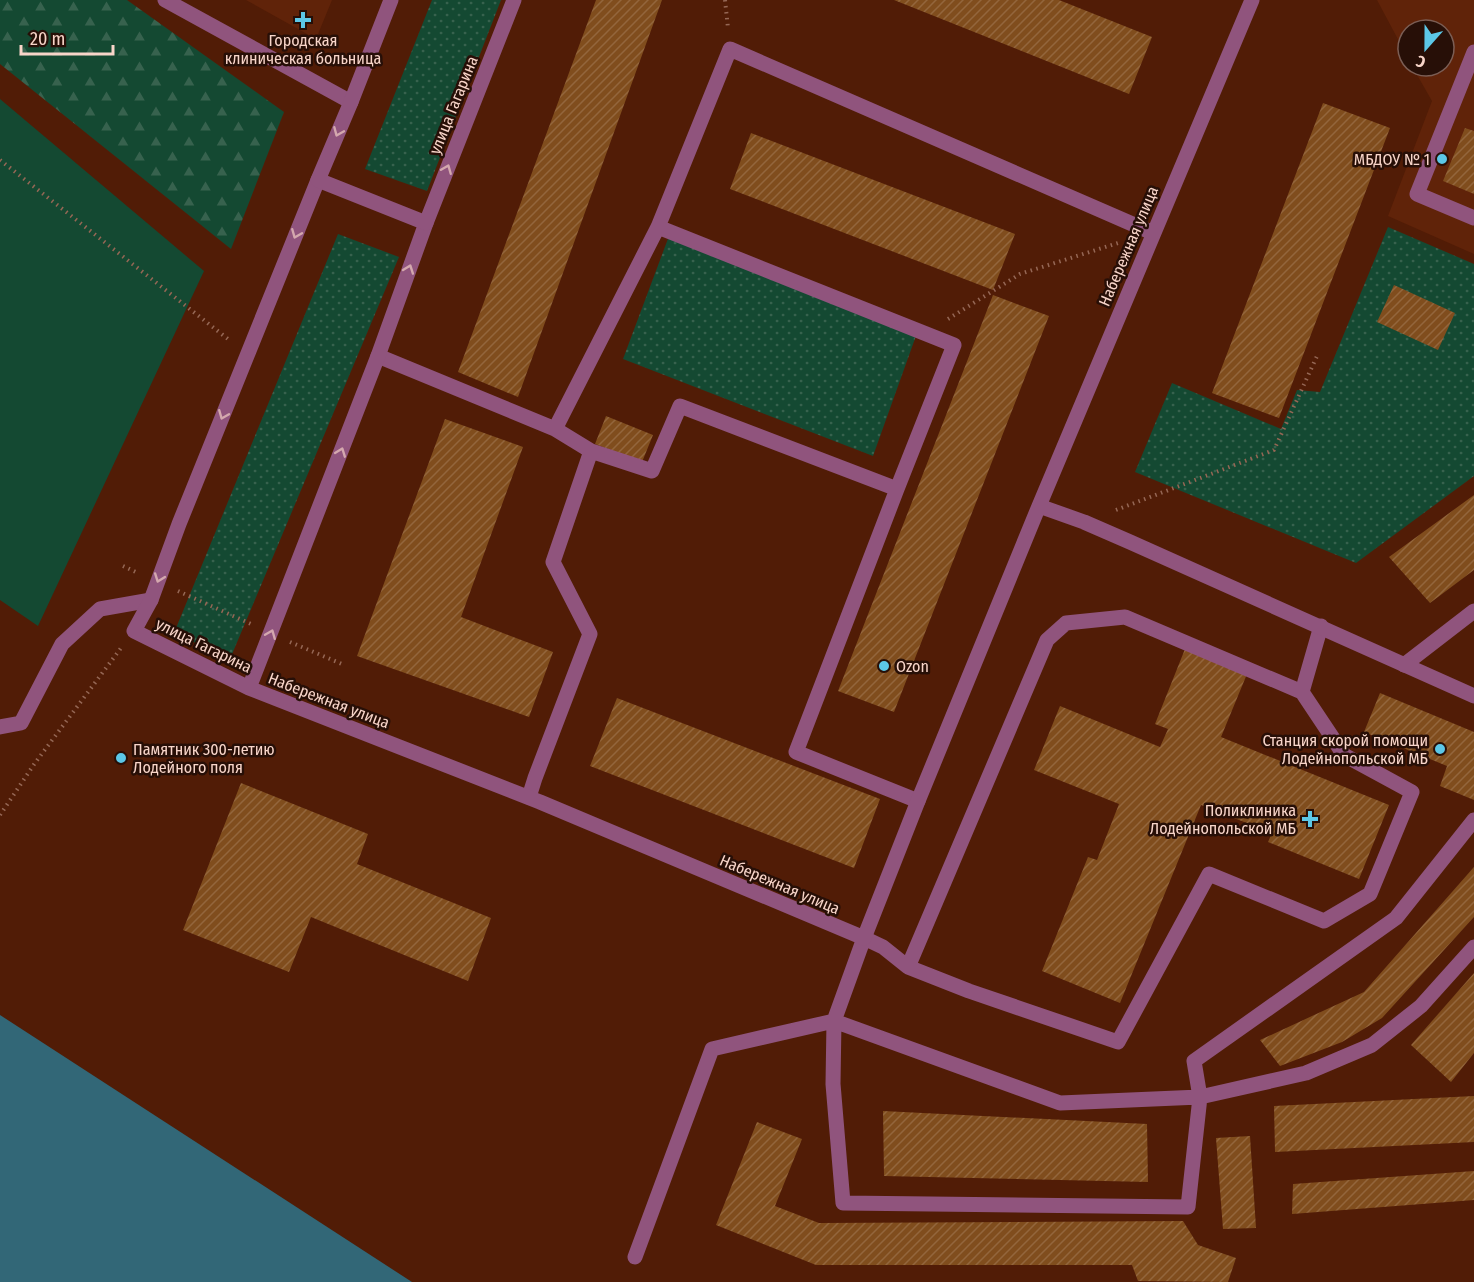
<svg xmlns="http://www.w3.org/2000/svg" width="1474" height="1282" viewBox="0 0 1474 1282" font-family="'Fira Sans Condensed',sans-serif">
	<defs>
		<pattern id="green-dots" width="8" height="8" patternUnits="userSpaceOnUse" patternTransform="scale(1.5)"><rect width="8" height="8" fill="#144932"/><path d="M2 2h.1M6 6h.1" fill="none" stroke="#37624e" stroke-width="1.8" stroke-linecap="round"/></pattern>
		<pattern id="forest-firs" width="22" height="20" patternUnits="userSpaceOnUse" patternTransform="scale(1.5)"><rect width="22" height="20" fill="#144932"/><path d="M5 1l3.5 6h-7zM16 11l3.5 6h-7z" fill="#37624e"/></pattern>
		<pattern id="building-hatch" width="6" height="6" patternUnits="userSpaceOnUse" patternTransform="scale(1.5)"><rect width="6" height="6" fill="#804d1d"/><path d="M-1 1l2-2M0 6l6-6M5 7l2-2" fill="none" stroke="#93663c"/></pattern>
	</defs>
	<rect width="100%" height="100%" fill="#511c06"/>
	<path fill="#602309" d="M246,0h86l-16,39z
		M1377,0h97v254l-86,-38 44,-115 -20,-35h32v-36h-36v28z"/>
	<path fill="url(#green-dots)" d="M432,0h69l-74,191 -62,-22z
		M1388,227l86,37v212l-118,87 -221,-91 37,-89 109,46 16,-39 23,2z
		M338,234l61,23 -169,402 -56,-26z
		M669,236l248,97 -44,123 -250,-97z"/>
	<path fill="url(#forest-firs)" d="M0,0h127l157,112 -53,137 -231,-185z"/>
	<path fill="#144932" d="M0,99l204,172 -166,355 -38,-26z"/>
	<path fill="#326777" d="M0,1015l412,267h-412z"/>
	<path fill="url(#building-hatch)" d="M596,0h66l-144,397 -60,-25z
		M894,0h165l93,37 -23,57z
		M1323,103l67,25 -111,290 -67,-25z
		M1465,128l9,3v63l-31,-13z
		M751,133l264,101 -22,56 -263,-101z
		M1394,285l61,28 -17,37 -61,-28z
		M993,295l56,21 -155,396 -56,-21z
		M606,416l47,19 -11,27 -47,-18z
		M445,419l78,28 -62,170 92,35 -24,65 -172,-61z
		M1474,495v75l-44,33 -41,-46z
		M1185,649l62,25 -26,63 168,68 -30,74 -91,-37 4,-9 -71,-28 -81,198 -78,-32 46,-114 9,3 22,-56 -85,-34 26,-64 100,41 8,-18 -13,-5z
		M1380,693l94,39v68l-34,-14 7,-20 -83,-34z
		M617,698l263,101 -26,69 -264,-102z
		M241,783l127,51 -11,30 134,54 -23,63 -157,-64 -22,55 -106,-42z
		M1474,867v50l-92,101 -40,24 -62,24 -20,-26 104,-48z
		M1474,973v80l-23,29 -40,-37z
		M1474,1096v46l-199,10 -1,-46z
		M883,1111l264,13 1,58 -264,-6z
		M757,1122l45,17 -27,67 44,17 364,-2 15,24 38,13 -8,24 -90,-1 -6,-16h-316l-100,-40z
		M1250,1136l6,92 -33,1 -7,-91z
		M1474,1171v29l-182,14 1,-30z"/>
	<g fill="none" stroke-linecap="round" stroke-linejoin="round">
		<path stroke="#956755" stroke-width="4" stroke-dasharray="1.5 4.5" stroke-linecap="butt" d="M725,0l3,28
			M0,160l228,179
			M948,319l72,-45 98,-31
			M1116,510l158,-60 43,-94
			M123,566l15,7
			M178,591l73,33
			M290,642l52,22
			M0,815l35,-52 86,-115"/>
		<path stroke="#90547d" stroke-width="15" d="M165,0l186,102
			M1474,52l-57,142 57,24
			M658,227l296,118 -57,144 -101,263 122,49
			M378,356l177,73 36,22 61,20 28,-65 217,83
			M555,429l103,-202 72,-178 423,184
			M1404,665l70,-54
			M1302,692l42,63 68,37 -42,102 -46,27 -115,-47 -91,168 -149,-51 -61,-24 139,-327 19,-17 59,-6 177,75 19,-66
			M0,727l21,-4 41,-79 38,-35 51,-9
			M529,797l6,-19 55,-144 -37,-72 38,-111
			M908,967l-25,-20 -19,-9 -30,83 226,82 140,-6 106,-24 66,-28 49,-39 53,-59
			M635,1257l77,-208 122,-28 -1,63 10,119 345,4 12,-110 -6,-36 202,-143 78,-98"/>
		<path stroke="#90547d" stroke-width="15" d="M318,180l-139,344 -28,76 -17,31 115,57 291,114 324,136 54,-137 121,-295 213,-506
			M1039,506l45,16 46,20 344,154
			M249,688l129,-332 48,-133"/>
		<path stroke="#90547d" stroke-width="15" d="M391,0l-40,102 -33,78 108,43 88,-223"/>
	</g>
	<defs><path id="oneway-chevron" d="M-2-3.5L2.5 0L-2 3.5" fill="none" stroke-width="1.6" stroke-linecap="round" stroke-linejoin="round" transform="scale(1.5)"/></defs>
	<g stroke="#d4a8ae">
		<use href="#oneway-chevron" transform="translate(338 132) rotate(113)"/>
		<use href="#oneway-chevron" transform="translate(447 169) rotate(-68)"/>
		<use href="#oneway-chevron" transform="translate(296 234) rotate(112)"/>
		<use href="#oneway-chevron" transform="translate(409 269) rotate(-70)"/>
		<use href="#oneway-chevron" transform="translate(223 415) rotate(112)"/>
		<use href="#oneway-chevron" transform="translate(341 452) rotate(-69)"/>
		<use href="#oneway-chevron" transform="translate(159 578) rotate(110)"/>
		<use href="#oneway-chevron" transform="translate(271 634) rotate(-68)"/>
	</g>
	<g fill="#5cc7e7" stroke="#270f07" stroke-width="2">
		<path d="M300 11h6v6h6v6h-6v6h-6v-6h-6v-6h6z"/>
		<circle cx="1442" cy="159" r="6"/>
		<circle cx="884" cy="666" r="6"/>
		<circle cx="1440" cy="749" r="6"/>
		<circle cx="121" cy="758" r="6"/>
		<path d="M1307 810h6v6h6v6h-6v6h-6v-6h-6v-6h6z"/>
	</g>
	<g text-anchor="middle" stroke-width="5" stroke-linejoin="round" paint-order="stroke">
		<g font-size="16" fill="#f8d5c9" stroke="#270f07" text-anchor="end">
			<text x="303" y="46" text-anchor="middle">Городская<tspan x="303" dy="18">клиническая больница</tspan></text>
			<text x="1430" y="165">МБДОУ № 1</text>
			<text x="896" y="672" text-anchor="start">Ozon</text>
			<text x="1428" y="746">Станция скорой помощи<tspan x="1428" dy="18">Лодейнопольской МБ</tspan></text>
			<text x="133" y="755" text-anchor="start">Памятник 300-летию<tspan x="133" dy="18">Лодейного поля</tspan></text>
			<text x="1296" y="816">Поликлиника<tspan x="1296" dy="18">Лодейнопольской МБ</tspan></text>
		</g>
		<g font-size="16" fill="#f8d5c9" stroke="#270f07">
			<text transform="translate(453 105) rotate(-68)" y="6">улица Гагарина</text>
			<text transform="translate(1128 246) rotate(-67)" y="6">Набережная улица</text>
			<text transform="translate(204 645) rotate(26)" y="6">улица Гагарина</text>
			<text transform="translate(329 700) rotate(21)" y="6">Набережная улица</text>
			<text transform="translate(780 884) rotate(23)" y="6">Набережная улица</text>
		</g>
	</g>
	<g transform="translate(1426 48) rotate(201)"><circle r="28" fill="#270f07" stroke="#7b5e55" stroke-width="1.5"/>
	<path d="M0-4.5L10 22L0 15L-10 22Z" fill="#5cc7e7"/>
	<text y="-9" font-size="16" font-weight="bold" text-anchor="middle" fill="#f8d5c9">С</text>
	</g>
	<path d="M21 45v9h92v-9" fill="none" stroke="#f8d5c9" stroke-width="3"/>
	<text x="30" y="45" font-size="18" fill="#f8d5c9" stroke="#270f07" stroke-width="4.5" paint-order="stroke">20 m</text>
</svg>
